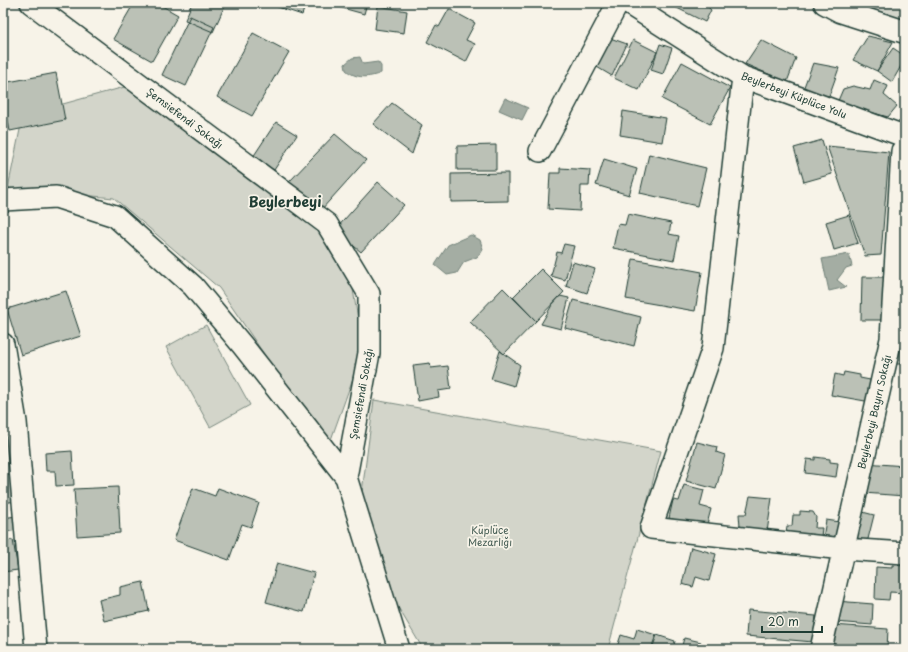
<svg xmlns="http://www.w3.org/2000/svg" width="908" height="652" viewBox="0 0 908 652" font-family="'Playpen Sans',sans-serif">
	<rect width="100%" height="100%" fill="#f7f3e8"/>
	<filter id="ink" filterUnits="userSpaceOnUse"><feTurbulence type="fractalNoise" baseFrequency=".025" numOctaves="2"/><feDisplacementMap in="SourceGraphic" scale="8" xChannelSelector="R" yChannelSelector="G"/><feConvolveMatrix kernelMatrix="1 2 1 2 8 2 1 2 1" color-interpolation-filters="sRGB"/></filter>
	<g filter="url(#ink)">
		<path fill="#d3d5ca" stroke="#79897f" d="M831,3h74v27z
			M139,83l153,121 56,55 15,91 -35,98 -109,-160 -105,-90 -106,-10 15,-73z
			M206,325l44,80 -40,22 -44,-80z
			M374,400l287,51 -53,198h-185l-34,-57 -28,-92z"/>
		<path fill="#a4ada3" stroke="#6f8077" d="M360,57l3,7 15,-2 3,4v7c-12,5 -25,6 -35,-3l-1,-6 7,-6z
			M505,98l23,10 -6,12 -23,-10z
			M471,235l9,5 3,9 -6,8 -13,5 -7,11 -10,2 -12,-10 13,-20z
			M849,254l3,12 -6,2 -9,12 9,7 -17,4 -7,-32z"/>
		<path fill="#bbc1b6" stroke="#1f3d34" d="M134,3h23l21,12 -26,46 -39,-22z
			M192,3h34l-13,29 -28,-12z
			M266,3h40l-4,12z
			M328,3h39l-3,11 -36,-10z
			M678,3h26l7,7 -6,12 -30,-15z
			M378,6l29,5 -3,22 -29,-4z
			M449,9l26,14 -9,17 9,4 -9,18 -39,-20 9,-17 3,2z
			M190,16l24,11 -28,59 -24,-11z
			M253,33l36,19 -37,64 -35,-19z
			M868,36l25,6 -16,29 -24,-11z
			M610,38l17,6 -15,32 -17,-10z
			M633,40l24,12 -18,38 -25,-12z
			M761,40l35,18 -9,24 -42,-18z
			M660,44l12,4 -9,26 -12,-4z
			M893,48l12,8v3l-13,23 -15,-11z
			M682,62l48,26 -20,36 -48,-25z
			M813,63l26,5 -10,28 -27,-4z
			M56,73l9,47 -55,11 -7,-33v-15z
			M874,80l14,6 -4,9 13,11 -9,11 -51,-14 6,-14 10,-3 17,4z
			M392,103l30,22 -10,29 -39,-30z
			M623,111l43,7 -4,24 -42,-7z
			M276,122l21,13 -23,35 -21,-13z
			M335,134l31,26 -45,50 -32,-28z
			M822,140l10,34 -28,8 -10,-34z
			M496,145v25h-39v-24z
			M827,146l62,6 -8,103 -16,1z
			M649,154l57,14 -9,38 -57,-13z
			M604,159l33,10 -8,26 -33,-10z
			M560,168l30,2 -1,16h-8l-1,25 -32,-2 2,-36h10z
			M508,173v28l-57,1v-28z
			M378,182l26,23 -43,47 -26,-22z
			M628,214l43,9 -2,11 10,2 -5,24 -61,-12 5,-24 7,1z
			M849,215l9,28 -24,7 -8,-28z
			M564,244l10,2 -9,34 -14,-4 6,-24 4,1z
			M633,259l69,13 -7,39 -69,-12z
			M573,262l22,7 -8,24 -21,-7z
			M541,269l23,23 -28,29 -23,-24z
			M862,277h22l-1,43h-22z
			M503,288l33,33 -32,33 -34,-32z
			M66,291l15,45 -60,19 -14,-46z
			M560,296l9,2 -8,31 -20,-5 11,-19z
			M573,300l68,17 -7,29 -69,-18z
			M905,319v21h-8l-1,-20z
			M892,349h13v15h-13z
			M500,351l20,14 -6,21 -23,-7z
			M430,363l1,5 17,-2 3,23 -13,2 1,6 -21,4 -5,-36z
			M844,372l16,3v3l15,3 -4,21 -40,-7 4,-21 8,2z
			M697,442l20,5 -1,5 9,3 -9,34 -30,-8z
			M72,451l2,34 -18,1 -1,-15h-9l-1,-18z
			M815,457l15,2v3l8,1 -2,14 -31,-4 2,-14 8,1z
			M865,463l40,3v30l-42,-3z
			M13,473l3,28 -13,2v-28z
			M684,485l20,5 -4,16 11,3 -5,19 -37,-10 4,-18 6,1z
			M118,487l2,46 -43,3 -3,-47z
			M193,488l22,8 3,-8 41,15 -8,24 -9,-3 -13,36 -55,-20z
			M750,496l22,2 -5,34 -27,-5 -1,-13h7z
			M855,510l19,5 -8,32 -19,-4z
			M800,511l13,1 3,5 -1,11h7l-2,17 -35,-3 2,-16h5l1,-11h7z
			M16,516l2,14 -15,2v-14z
			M826,520l14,2 -3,24 -15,-2z
			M13,540l5,30 -15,2v-31z
			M691,547l25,7 -7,27 -13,-4 -3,10 -11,-3z
			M277,563l37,10 -10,39 -38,-10z
			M892,565l13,1v27l-15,-1 -1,8 -14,-1 1,-32 16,1z
			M143,582l6,29 -45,10 -5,-21 21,-5v-8z
			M836,601l37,3 -1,21 -38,-3z
			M748,610l68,6 -3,26 -67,-6z
			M833,625l55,4 -1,20 -55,-2z
			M637,629l19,6 -5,14h-27l-7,-2 4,-12 13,4z
			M657,635l18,6 -2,8h-21z
			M684,638l17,4 -3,7h-17z"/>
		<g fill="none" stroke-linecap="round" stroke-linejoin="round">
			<defs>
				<path id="minor" d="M31,3l296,221 42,70v59l-23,124 53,172
					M627,3l116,74 158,58h4
					M743,77l-30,271 -62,180 192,21 62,4
					M540,151l78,-148
					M3,200l53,-3 59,19 78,70 50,60 103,131
					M3,344l13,78 20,227
					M821,649l70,-310 11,-188 3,-1"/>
				<path id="major" d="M825,3l15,8 65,21"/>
			</defs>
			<use href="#minor" stroke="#1f3d34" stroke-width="24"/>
			<use href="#major" stroke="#1f3d34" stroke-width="25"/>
			<use href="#minor" stroke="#f7f3e8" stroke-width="21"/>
			<use href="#major" stroke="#f7f3e8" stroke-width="22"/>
		</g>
	</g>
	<g text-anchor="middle" stroke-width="3.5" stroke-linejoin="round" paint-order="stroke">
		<g font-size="10" fill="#1f3d34" stroke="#f7f3e8">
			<text transform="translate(794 95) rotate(21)" y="4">Beylerbeyi Küplüce Yolu</text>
			<text transform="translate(185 118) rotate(37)" y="4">Şemsiefendi Sokağı</text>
			<text transform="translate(361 394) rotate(-80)" y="4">Şemsiefendi Sokağı</text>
			<text transform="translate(874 412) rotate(-77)" y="4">Beylerbeyi Bayırı Sokağı</text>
		</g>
		<g font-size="10" fill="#435b52" stroke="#f7f3e8">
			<text x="490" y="534">Küplüce<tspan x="490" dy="12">Mezarlığı</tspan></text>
		</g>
		<g font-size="14" font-weight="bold" fill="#1f3d34" stroke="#f7f3e8">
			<text x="285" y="207">Beylerbeyi</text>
		</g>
	</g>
	<rect width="908" height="652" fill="none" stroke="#f7f3e8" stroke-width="16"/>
	<rect x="8" y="8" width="892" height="636" fill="none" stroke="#1f3d34" stroke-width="1.5" filter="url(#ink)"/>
	<path d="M762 626v6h60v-6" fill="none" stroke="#1f3d34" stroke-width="2"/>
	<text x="768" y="626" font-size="12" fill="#1f3d34" stroke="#f7f3e8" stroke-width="3" paint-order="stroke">20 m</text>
</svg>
